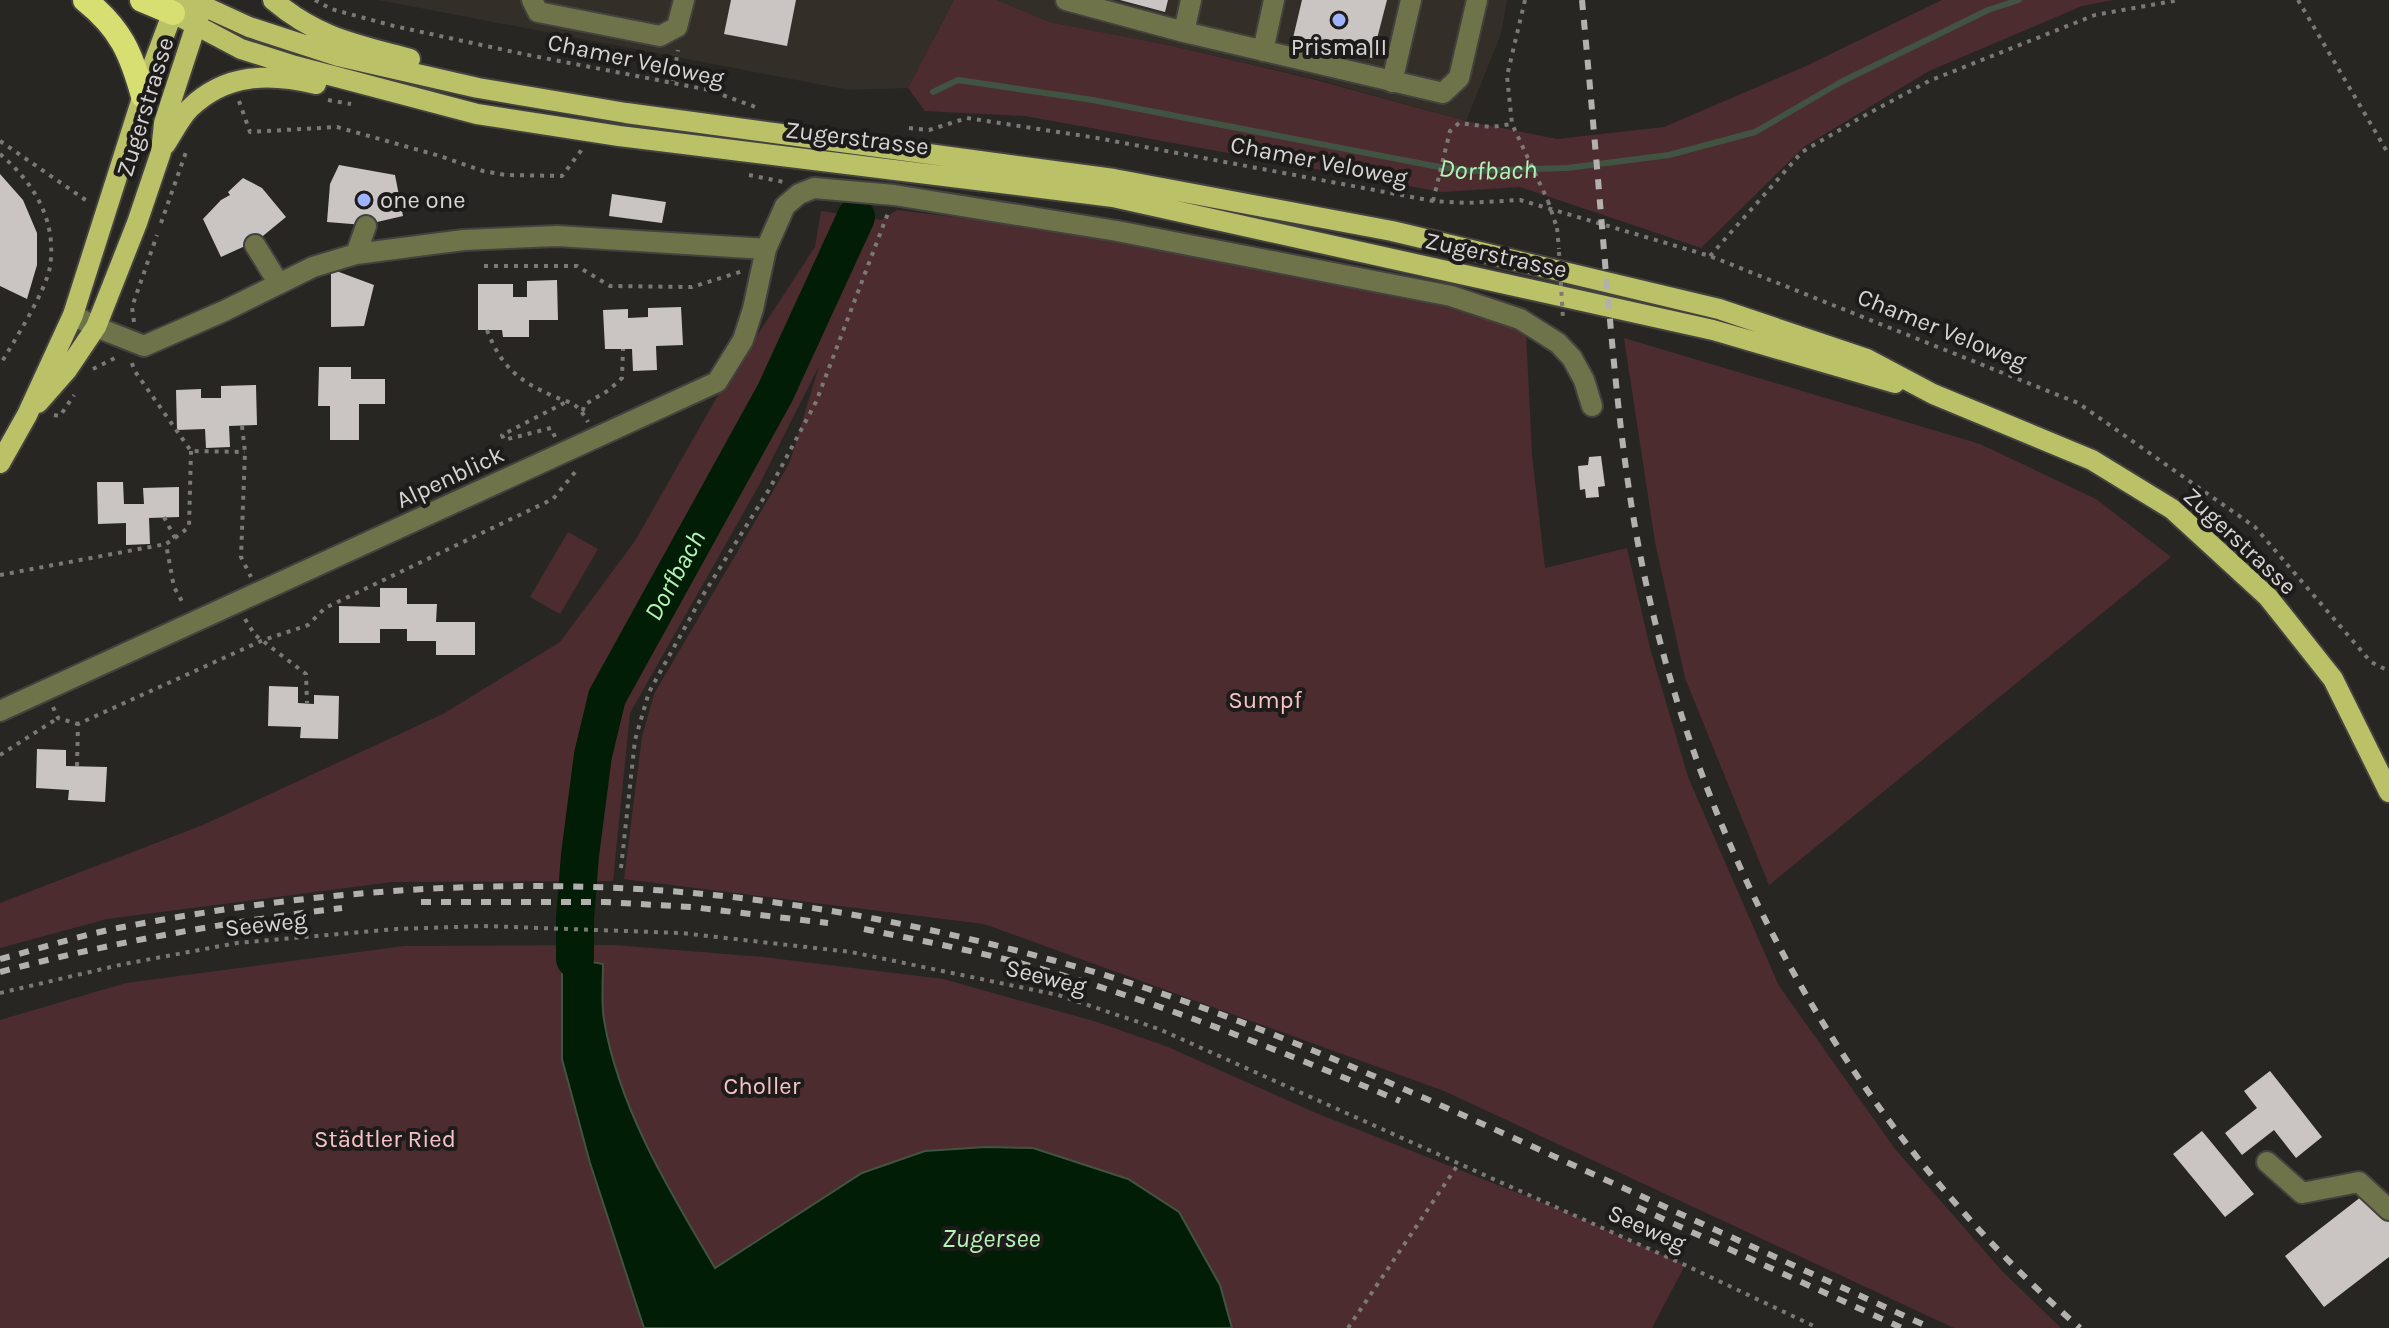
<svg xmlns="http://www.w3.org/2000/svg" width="2389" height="1328" viewBox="0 0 2389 1328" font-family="Karla,sans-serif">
	<rect width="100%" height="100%" fill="#282623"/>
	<path fill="#332e27" d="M378,0h576l-46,88 -59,2z
		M997,0h510l-6,34 -35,87 -150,-42 -148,-34 -119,-23z"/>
	<path fill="#4d2c30" d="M954,0h43l52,22 119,23 148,35 150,41 91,18 107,-12 142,-61 136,-66h171l-31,6 -153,65 -124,75 -104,102 -181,-61 -78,5 -417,-76 -100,-5 -17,-23z
		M897,210l179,22 345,67 105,34 6,122 13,113 82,-20 23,100 38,129 91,209 116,163 107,122 59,57h-107l-510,-237 -460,-167 -360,-45 18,-142 12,-43 136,-232 29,-96 -61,121 -128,226 -17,168 -221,1 -285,37 -107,29v-45l203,-78 240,-111 117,-72 75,-101 82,-144 98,-150 6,-36 60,9z
		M1624,338l356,106 116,55 75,58 -402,328 -84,-207 -30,-136z
		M568,532l30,17 -38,65 -30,-17z
		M614,945l149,12 180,22 154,43 71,25 148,66 250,99 119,53 -33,63h-420l-12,-43 -187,-137 -47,-1 -61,4 -63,22 -147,96c-45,-78 -96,-159 -111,-249 -3,-18 -1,-37 -1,-56l-13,199 54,165h-644v-308l126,-37 278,-37z"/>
	<path fill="#011d05" stroke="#415443" stroke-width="2" d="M575,959l28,5c0,18 -2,38 1,56 15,89 66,172 111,248l147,-95 63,-22 61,-4 47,1 95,31 51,33 41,73 12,43h-588l-54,-165 -28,-104v-95z"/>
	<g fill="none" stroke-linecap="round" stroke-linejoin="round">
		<path stroke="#415443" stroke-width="6" id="s1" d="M933,92l25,-12 135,20 341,66 37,5 96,-3 102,-13 86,-23 86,-50 147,-72 31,-10"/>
		<path stroke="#011d05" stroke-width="38" id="s2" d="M575,959v-41l5,-63 13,-100 14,-58 168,-304 81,-176"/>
	</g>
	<path fill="#cac5c3" d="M731,0h65l-9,46 -63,-12z
		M1120,0h48l-3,12z
		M1302,0h85l-15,58 -79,-20z
		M339,165l56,10 8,41 -39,9 -37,-3 3,-38z
		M0,174l23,26 14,33v32l-10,34 -27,-13z
		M243,178l19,10 24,29 -28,23 -37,17 -18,-38 18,-19 9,-5 -2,-3z
		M612,194l54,8 -4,21 -53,-7z
		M331,269l43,16 -10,41 -33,1z
		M557,280l1,40h-29v17h-26l-1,-7h-24v-46h35v13h14v-16z
		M681,307l2,38 -27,1 1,24 -24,1 -1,-22h-27l-2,-39 25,-1v9l20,-1v-9z
		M319,367h32v12h34v25h-26v36h-29v-34h-12z
		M256,385l1,40 -28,1 1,21 -24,1 -1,-19 -28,1 -1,-40 25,-1v9h20v-12z
		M1601,456l4,30 -7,1 1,10 -13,1 -1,-9 -5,1 -2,-24 10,-1 1,-8z
		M97,482h26l1,22h20l-1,-16 36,-1v30l-30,1 1,26 -24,1v-22l-28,1z
		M380,588h27v16h30l-1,18h39v33h-39v-14h-29v-12h-27v14h-41v-37l41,1z
		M269,686l29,1v16l16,1v-9l25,1 -1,43 -38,-1 1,-11 -33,-1z
		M37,749l29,1v16l41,1 -2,35 -37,-2 1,-10 -33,-2z
		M2270,1071l52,66 -26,21 -22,-28 -32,25 -17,-22 32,-25 -13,-17z
		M2202,1131l52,63 -29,23 -52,-63z
		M2366,1193l23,29v35l-65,50 -39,-51z"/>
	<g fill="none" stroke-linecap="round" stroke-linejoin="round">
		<defs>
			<path id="minor" d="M532,0l6,12 122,24 17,-9 7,-27
				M1066,0l118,32 259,61 16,-15 18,-78
				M1184,32l7,-32
				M1263,51l11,-51
				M1392,82l19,-82
				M255,245l24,39
				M356,254l10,-28
				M73,315l23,12 48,19 80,-35 89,-44 43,-13 108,-14 93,-4 209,13
				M0,711l717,-329 26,-42 10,-31 13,-60 19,-43 14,-12 15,-6 80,7 223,36 334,65 69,23 38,24 14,15 12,22 8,26
				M2267,1162l35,31 57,-11 30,28"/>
			<path id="major" d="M190,0l59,27 89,29 140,32 148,25 488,66 278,52 327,78 148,50 66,35 159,66 80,49 96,88 65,82 56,113
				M273,0c45,38 82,44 137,59
				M173,13l68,36 54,17 182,48 142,22 494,61 600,133 182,53
				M165,145c8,-12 15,-27 25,-37 36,-35 80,-35 126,-24
				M38,403l29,-33 29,-43 41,-104 24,-71 3,-29 35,-107
				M0,463l27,-48 46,-100 77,-242 27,-72"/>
			<path id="highway" d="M85,0c36,29 46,53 58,96
				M142,0l31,13"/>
		</defs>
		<use href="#minor" stroke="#44423f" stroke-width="24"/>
		<use href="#major" stroke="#44423f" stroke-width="24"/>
		<use href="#highway" stroke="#44423f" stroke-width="28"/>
		<path stroke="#7a7976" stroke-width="4" stroke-dasharray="4 6" stroke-linecap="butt" d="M315,0l16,9 63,17 129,28 186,36 49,18
			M1525,0l-18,76 5,48 36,77
			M2298,0l91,155
			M673,81l5,-31
			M328,100l23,4
			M239,101l11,31 87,-5 103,29 43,15 23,4 56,1 21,-28
			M909,128l20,2 38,-12 130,20 336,63 34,2 53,-3 190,56 368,147 177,124 116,135 18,9
			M0,141l90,62
			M0,154c34,29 57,66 50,113 -5,26 -36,74 -50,98
			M749,175l35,7
			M1433,201l17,-70 9,-8 32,4 21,-3
			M161,223l25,-71
			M1557,228l2,21
			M1710,256l92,-104 58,-34 69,-37 166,-66 84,-15
			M484,266h93l33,20 82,1 51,-16
			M134,322l-2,-15 25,-72
			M487,330c14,36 30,50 66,66 19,8 24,6 35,26
			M132,363l2,7 57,81 54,1
			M93,369l24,-12
			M583,411l1,-6 25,-15 13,-12 1,-29
			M54,415l6,1 14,-21
			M242,426l3,26 -4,105 10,20
			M555,437l-4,-9 -47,12 -2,-5 66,-34
			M164,517l11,21 -9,6 8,43 10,18
			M175,538l14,-11 2,-76
			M0,575l166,-31
			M245,619l10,16 51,39 1,29
			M53,707l5,11 20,6
			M0,755l58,-37
			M77,766l1,-42 183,-83 47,-16 17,-17 228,-109 23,-28
			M621,868l14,-128 14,-48 54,-97 67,-107 46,-86 72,-189
			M0,993l124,-29 113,-21 159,-14 88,-3 197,7 170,19 207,43 101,34 526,236 133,63
			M1348,1328l111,-165"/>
		<use href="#minor" stroke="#6f734a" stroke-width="20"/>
		<use href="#major" stroke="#bac167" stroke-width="20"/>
		<use href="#highway" stroke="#d7df72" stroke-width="24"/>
		<path stroke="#b2b1ae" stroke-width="6" stroke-dasharray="10 10" stroke-linecap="butt" d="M1582,0c9,95 17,191 25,286 9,102 18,205 41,306 63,282 214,546 432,736
			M421,902h184l86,5 137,16
			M864,929c64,13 128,25 191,44 118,35 231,80 345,128
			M0,959c39,-10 78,-23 118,-31 187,-37 385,-52 575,-35 121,11 242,35 359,67 160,43 313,111 464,179 138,63 277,126 415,189
			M0,972c113,-30 226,-50 342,-64
			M1637,1207l265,121"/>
		<path stroke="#7a7976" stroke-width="4" stroke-dasharray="4 6" stroke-linecap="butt" d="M1548,201l9,27
			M1559,252l4,67"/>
	</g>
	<g fill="#9fb3fd" stroke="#1e1c1a" stroke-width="3">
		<circle cx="1339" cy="20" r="8"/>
		<circle cx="364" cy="200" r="8"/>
	</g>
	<g text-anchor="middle" stroke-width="8" stroke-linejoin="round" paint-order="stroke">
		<g font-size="24" fill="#d6d5d3" stroke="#1e1c1a">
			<text x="1339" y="55">Prisma II</text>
			<text x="380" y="208" text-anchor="start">one one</text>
		</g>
		<g font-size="24" fill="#d6d5d3" stroke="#1e1c1a">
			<text transform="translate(636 60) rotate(12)" y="8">Chamer Veloweg</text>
			<text transform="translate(145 107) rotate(-73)" y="8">Zugerstrasse</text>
			<text transform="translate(857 138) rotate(7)" y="8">Zugerstrasse</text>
			<text transform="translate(1319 161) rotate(11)" y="8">Chamer Veloweg</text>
			<text transform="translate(1496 255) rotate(12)" y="8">Zugerstrasse</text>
			<text transform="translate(1942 329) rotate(22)" y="8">Chamer Veloweg</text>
			<text transform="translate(450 477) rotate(-25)" y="8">Alpenblick</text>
			<text transform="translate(2240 541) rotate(43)" y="8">Zugerstrasse</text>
			<text transform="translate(266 924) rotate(-6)" y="8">Seeweg</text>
			<text transform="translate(1046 977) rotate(14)" y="8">Seeweg</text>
			<text transform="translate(1647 1228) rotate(24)" y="8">Seeweg</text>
		</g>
		<g font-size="24" fill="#f7c1c6" stroke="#1e1c1a">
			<text x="1265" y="708">Sumpf</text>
			<text x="762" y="1094">Choller</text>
			<text x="385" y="1147">Städtler Ried</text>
		</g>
		<g font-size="26" font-style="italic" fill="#b3f3b6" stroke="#1e1c1a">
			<text dy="9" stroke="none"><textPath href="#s1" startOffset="566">Dorfbach</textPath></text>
			<text dy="9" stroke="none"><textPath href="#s2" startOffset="404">Dorfbach</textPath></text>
			<text x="991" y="1247">Zugersee</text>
		</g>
	</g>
</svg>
